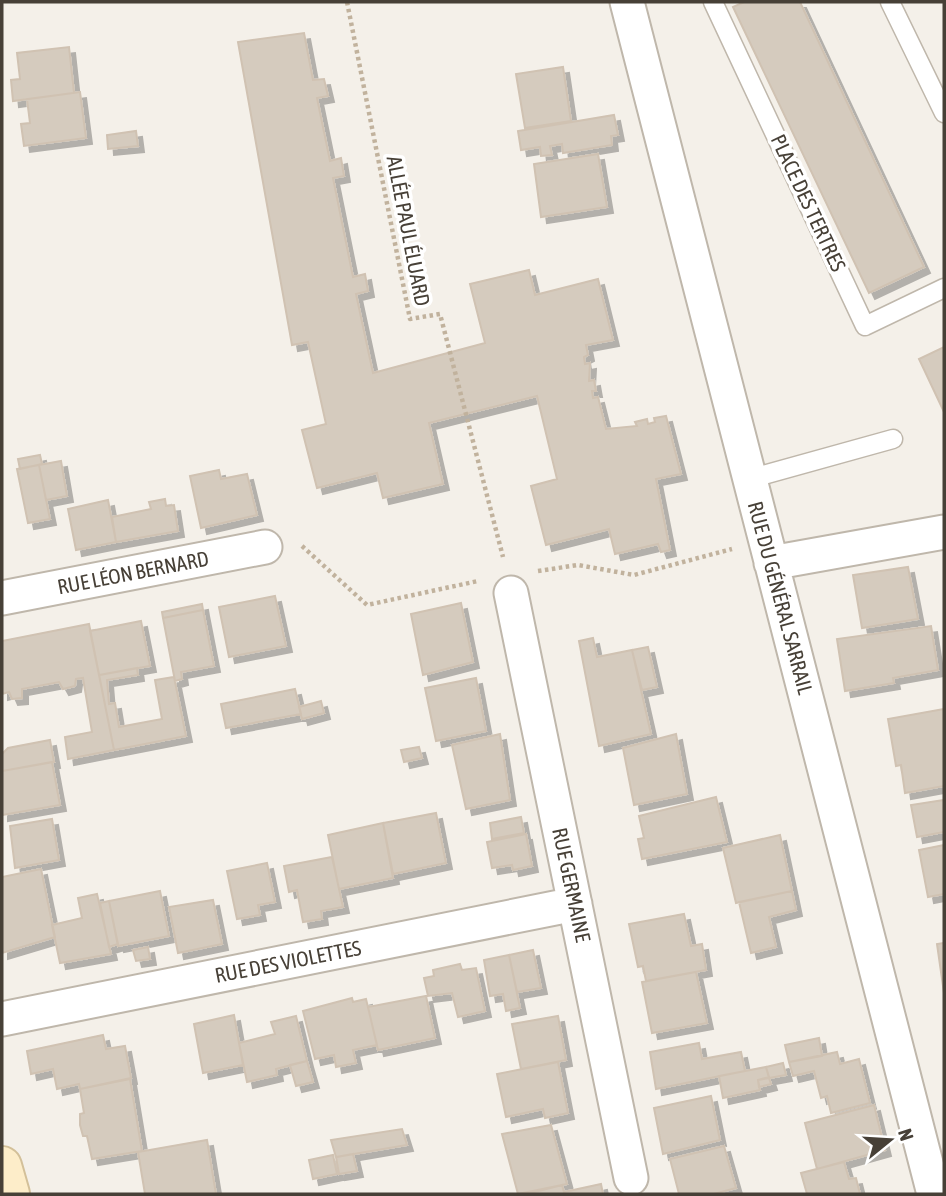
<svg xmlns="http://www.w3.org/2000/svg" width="946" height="1196" viewBox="0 0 946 1196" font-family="'Asap Condensed',sans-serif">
	<defs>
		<filter id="shadow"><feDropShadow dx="6" dy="6" stdDeviation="0" flood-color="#0004"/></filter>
	</defs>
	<rect width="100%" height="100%" fill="#f4f0e9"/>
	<path fill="#d5cbbe" stroke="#d0c2b2" stroke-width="2" filter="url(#shadow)" d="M744,2h56l124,265 -55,26 -136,-286z
		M304,33l9,47 11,-1 4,17 -11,2 13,63 11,-3 3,18 -11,2 20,99 12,-3 3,17 -12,3 17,79 112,-30 -15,-59 59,-14 6,25 63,-16 15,61 -27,5 2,10 -4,2 1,7 5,-1 -1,18 5,-1 2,11h-4l1,7 5,-1 8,32 31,-3 -2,-4 12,-3 1,5 7,-2 -1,-4 12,-2 15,58 -25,5 14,71 -9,2 -3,-8 -43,10 -6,-25 -63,16 -15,-59 26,-7 -20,-83 -108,27 14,61 -60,14 -6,-25 -60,15 -15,-58 24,-6 -18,-82 -16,3 -54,-303z
		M69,47l5,46 -61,8 -2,-21 9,-1 -3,-26z
		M563,67l8,54 -46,7 -9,-54z
		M80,92l6,46 -62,8 -3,-22 9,-1 -3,-24z
		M614,115l4,20 -7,1 1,9 -49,8 -1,-9 -12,2 2,9 -11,1 -1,-9 -19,3 -3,-19z
		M136,131l2,15 -30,3 -1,-14z
		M598,154l9,53 -66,10 -7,-53z
		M944,347v65l-25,-53z
		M40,455l2,9 -22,5 -2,-10z
		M61,461l6,35 -21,4 -7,-35z
		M39,465l11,54 -22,4 -11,-54z
		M219,470l2,9 26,-5 10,41 -56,13 -11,-52z
		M165,499l1,7 8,-1 4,26 -62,11 -4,-25 39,-8 -2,-7z
		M108,500l8,42 -40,8 -8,-41z
		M908,567l10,52 -56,9 -9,-53z
		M275,596l11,50 -57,11 -10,-50z
		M461,603l12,59 -50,13 -12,-61z
		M202,604l1,6 -40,8 -1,-6z
		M203,610l11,56 -33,6 1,7 -7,2 -12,-63z
		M141,621l9,45 -51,9 -9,-44z
		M89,624l25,126 -46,9 -3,-22 27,-5 -9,-54 -7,1 -1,7 -12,3 -4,-7 -37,7v9l-10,1 -3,-7 -7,2v-53z
		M931,626l7,44 -45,8 1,5 -49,8 -8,-52z
		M593,638l4,19 35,-7 19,84 -52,12 -20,-105z
		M648,647l9,40 -15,3 -10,-40z
		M137,668l1,7 -31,5 2,24 6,-1 4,24 43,-8 -7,-39 19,-3 12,59 -72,14 -15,-75z
		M476,678l10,53 -50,10 -11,-53z
		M295,689l6,25 -75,14 -5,-24z
		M321,701l3,12 -22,6 -3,-12z
		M944,709v77l-39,7 -4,-28 -5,1 -8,-47z
		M500,734l10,66 -44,9 -14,-64z
		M676,734l11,60 -53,11 -11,-57z
		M50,740l4,22 -52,9v-17l6,-6z
		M419,747l3,11 -18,4 -3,-12z
		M52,762l8,43 -58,10v-44z
		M716,797l11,45 -85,17 -4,-20 6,-1 -5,-22z
		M944,800v32l-27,5 -6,-32z
		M436,813l10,50 -53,11 -10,-51z
		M521,817l3,16 -32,6 -2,-16z
		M52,819l7,41 -44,8 -5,-42z
		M383,823l10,55 -54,11 -11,-54z
		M526,834l6,32 -19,4 -1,-5 -20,3 -5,-26z
		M780,835l12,56 -56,12 -13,-55z
		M944,845v49l-16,3 -9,-47z
		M332,857l11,50 -22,4 1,8 -19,3 -6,-32 -8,2 -5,-26z
		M267,863l8,39 -17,3 2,10 -23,4 -10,-48z
		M41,869l14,68 -53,16v-76z
		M160,891l9,45 -51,10 -9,-45z
		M792,891l4,19 -27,7 7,30 -25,6 -12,-51z
		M97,894l14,60 -51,9 -8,-38 30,-7 -4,-20z
		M213,900l9,44 -44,9 -9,-46z
		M109,901l9,43 -9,3 -9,-44z
		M684,914l7,32 11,-2 4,26 -60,11 -3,-15 -5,1 -9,-43z
		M944,943v50l-7,-49z
		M148,947l2,12 -14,2 -3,-11z
		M533,950l8,38 -24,4 -8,-37z
		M509,955l11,53 -14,3 -3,-17 -13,2 -6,-36z
		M460,964l2,6 14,-2 9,43 -27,6 -6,-24 -24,3 -4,-18 10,-2 -1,-6z
		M696,972l11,51 -55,10 -10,-51z
		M426,996l9,42 -57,12 -10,-43z
		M352,998l1,4 13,-3 11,46 -24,5 3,13 -20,4 -2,-12 -19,4 -12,-48z
		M234,1015l9,50 -40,8 -9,-49z
		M296,1016l11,45 -31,8 1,6 -30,7 -8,-39 36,-9 -4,-12z
		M558,1016l8,44 -45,9 -9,-45z
		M103,1035l3,14 19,-3 6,32 -51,11 -1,-5 -22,5 -4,-20 -22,5 -4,-23z
		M819,1038l3,18 -33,6 -4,-17z
		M699,1043l3,16 39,-7 4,19 -89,18 -6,-37z
		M837,1052l3,12 19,-5 11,44 -39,10 -4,-17 -6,2 -7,-27 -21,5 -4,-14z
		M307,1061l6,21 -17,4 -6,-21z
		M558,1062l10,51 -23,5 -2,-9 -37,8 -9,-43z
		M783,1063l3,12 -17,3 -3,-11z
		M766,1067l3,10 -11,3 2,10 -37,8 -4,-22z
		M769,1078l2,6 -12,3 -1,-7z
		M130,1079l12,72 -50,8 -5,-23h-4l-3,-11v-11l4,-1 -4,-24z
		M711,1096l9,44 -57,14 -9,-46z
		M874,1105l11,45 -68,19 -12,-46z
		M551,1125l16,59 -49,10 -16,-60z
		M402,1129l5,16 -71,12 -5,-17z
		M207,1140l9,54h-71l-7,-42z
		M724,1146l12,42 -22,6h-35l-9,-35z
		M353,1154l4,17 -18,3 -3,-17z
		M333,1155l4,19 -24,5 -4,-19z
		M844,1162l5,17 7,-1 4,16h-53l-6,-21z
		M601,1184l2,10h-76l35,-9 2,7z"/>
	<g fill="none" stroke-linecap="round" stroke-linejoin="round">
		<defs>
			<path id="service" d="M713,2l152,324 79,-38
				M890,2l54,111
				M749,479l144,-40"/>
			<path id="minor" d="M627,2l307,1192
				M771,563l173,-31
				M511,593l120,585
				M2,598l263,-51
				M2,1019l573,-115"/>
			<path id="secondary" d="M2,1166l8,28"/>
		</defs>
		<use href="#service" stroke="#bfb7ab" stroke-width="21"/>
		<use href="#minor" stroke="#bfb7ab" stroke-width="37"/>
		<use href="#secondary" stroke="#d3c099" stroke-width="42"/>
		<path stroke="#c1b29d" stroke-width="4.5" stroke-dasharray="3.5 3.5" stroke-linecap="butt" d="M347,2l63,317 30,-5 63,243
			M302,546l65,59 111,-24
			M538,571l40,-6 56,10 98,-26"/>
		<use href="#service" stroke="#fff" stroke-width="18"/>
		<use href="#minor" stroke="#fff" stroke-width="33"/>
		<use href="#secondary" stroke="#fdedc9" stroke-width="38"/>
	</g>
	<g text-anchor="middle" stroke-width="7" stroke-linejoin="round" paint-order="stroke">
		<g font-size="21" fill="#474037" stroke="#fff">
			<text transform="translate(808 203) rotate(65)" y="7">PLACE DES TERTRES</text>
			<text transform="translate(408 231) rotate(79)" y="7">ALLÉE PAUL ÉLUARD</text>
			<text transform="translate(133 573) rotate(-11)" y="7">RUE LÉON BERNARD</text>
			<text transform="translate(780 598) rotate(75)" y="7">RUE DU GÉNÉRAL SARRAIL</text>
			<text transform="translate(571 885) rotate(78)" y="7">RUE GERMAINE</text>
			<text transform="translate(288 962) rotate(-11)" y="7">RUE DES VIOLETTES</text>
		</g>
	</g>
	<rect width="946" height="1196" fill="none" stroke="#474037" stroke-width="7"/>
	<g transform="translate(890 1140) rotate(72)" stroke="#ffffff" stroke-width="5" paint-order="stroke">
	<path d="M0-5L12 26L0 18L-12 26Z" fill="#474037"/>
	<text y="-10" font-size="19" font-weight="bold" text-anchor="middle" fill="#474037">N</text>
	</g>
</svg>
